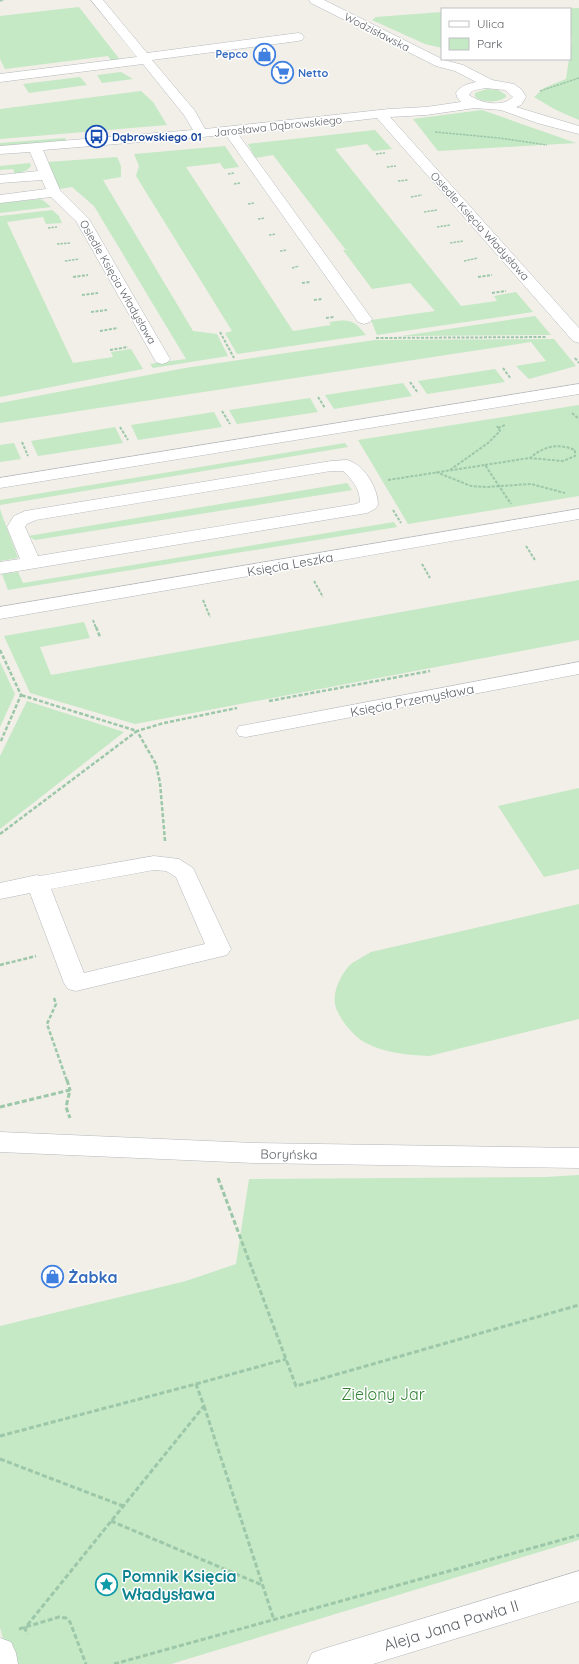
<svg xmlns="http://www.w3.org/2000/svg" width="579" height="1664" viewBox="0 0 579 1664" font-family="Quicksand,sans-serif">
	<rect width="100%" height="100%" fill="#f1efe8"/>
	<path fill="#c5e8c5" d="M79,7l42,54 -9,1 -4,-6 -103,13 -5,-10v-43z
		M579,8v112l-23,-10 -22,-13 10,-9 22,-9 6,-40 -2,-1v-29h-34z
		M442,12v36l-17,-4 -53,-24 4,-3z
		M121,72l12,7 -31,4 -5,-8z
		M80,77l7,8 -58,8 -6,-9z
		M487,89l11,1 8,5v2c-9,6 -22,6 -31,0v-4z
		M141,91l12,11 14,23 -167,14v-30z
		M482,110l94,33 -138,8 -25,-32z
		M375,130l17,19 -19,2 -6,-7 -32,5 126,157 36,-5 -3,-5 22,-4 17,20 -156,23 -6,-15 64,-9 -25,-28 -38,6 -29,-39 6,-1h-4l-72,-94 -18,3 -7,-14z
		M65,138l2,3 -67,6v-4z
		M225,146l14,21 -15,2 -4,-6 -34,4 107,164 38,-6 -2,-3c20,-3 24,-3 37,13l-129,19 -12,-21 7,-2 -96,-155 3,-10 -5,-12z
		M117,157l4,9v11l-18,3 90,151 24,3 11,22 -75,12 -3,-4 36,-5 -92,-153 -22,-19 -13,2 -11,-27z
		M30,163l1,3 -4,4 -12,5 -2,-6 -13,1v-4z
		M40,199l4,2 7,6 -51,6v-10z
		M52,210l7,6 3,7 -16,1 -3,-7 -36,5 66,141 40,-6 -2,-5 20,-3 12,20 -143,28v-181z
		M535,316l16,19 -149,1z
		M554,339l22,27 -47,13 -13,-13 30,-5 -15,-19 -531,81v-20l185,-35 190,-28z
		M495,369l10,13 -78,12 -9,-13z
		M403,383l9,13 -78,13 -9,-14z
		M310,398l8,14 -81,12 -8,-14z
		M579,405v91l-171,28 -50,-84z
		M214,412l8,15 -84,13 -7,-15z
		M115,427l8,16 -85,13 -7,-15z
		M14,443l7,16 -21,3v-17z
		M345,443l3,4 -348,58v-5z
		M347,483l5,7 -317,50 -7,-4z
		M0,509l2,6 16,43 -18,3z
		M394,522l3,5 -389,63 -6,-16 16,-2 5,11z
		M579,580v60l-444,84 -105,-31 -26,-57 80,-14 6,16 -50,9 11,28z
		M0,662l15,32 -15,33z
		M27,701l97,31 -124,97v-73z
		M579,788v81l-35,8 -46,-71z
		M579,904v115l-150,37c-22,-1 -45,-3 -65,-14 -11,-6 -27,-26 -29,-38 -2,-13 5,-27 13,-37 5,-6 16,-10 23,-15z
		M579,1175v365l-408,124h-162l-9,-37v-301l186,-45 50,-17 13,-85 297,-2z"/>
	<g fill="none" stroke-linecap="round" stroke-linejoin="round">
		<defs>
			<path id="minor" d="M91,0h12l44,53 151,-20 4,1 2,3 -2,3 -4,1 -146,19 43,51 10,18 184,-20 37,-2 35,-5 -4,-5 -1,-4c5,-8 12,-9 20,-11l-21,-11 -19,-5 -125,-63 -2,-3h15l120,60 19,5 29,15 22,4 8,6 4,7 -5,8 -5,2 63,19v8l-42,-11 -36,-13 -26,-2 -49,7 -36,2 189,211v15l-6,-2 -196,-223 -139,16 134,185 -2,3 -6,2 -6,-2 -132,-187 -183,15 17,40 29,29 81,140 -2,3 -6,2 -6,-2 -80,-141 -25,-24 -51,6v-8l46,-6 -4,-9 -42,3v-8l38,-4 -8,-19 -30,2v-8l193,-16 -9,-15 -41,-51 -143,18v-8l137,-17zM485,88l20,2 8,7c-10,11 -33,6 -44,-2l3,-4z
				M579,384v10l-579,94v-10z
				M347,460c17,4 31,28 31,45l-3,4 -8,4 -367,61v-12l20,-3 -13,-32 7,-11 11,-5 306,-50zM331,471h12c9,8 17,18 17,31l-4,2 -318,52 -13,-29 2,-3 9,-4z
				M579,509v10l-579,100v-12z
				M579,662v12l-333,63 -7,-1 -3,-5 3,-5 7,-1z
				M154,856l25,3 14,9 38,81 -4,6 -151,36 -8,-2 -4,-6 -34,-90 -30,6v-16l37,-8 3,1zM154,870l12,1 10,6 29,67 -121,29 -33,-84z
				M0,1132l254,11 325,5v20l-325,-5 -254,-11z
				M579,1571v30l-206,63h-66l5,-11 11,-4z
				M0,1638l11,4 5,11 2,11h-18z"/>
		</defs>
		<use href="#minor" stroke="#b5b8bc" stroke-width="1"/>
		<path stroke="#9cc7a9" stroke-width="1.5" stroke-dasharray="2.5 1" stroke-linecap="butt" d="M0,1l4,-1
			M540,91l39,-13
			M435,132l64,6 48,7
			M376,154l9,-1
			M387,167l9,-1
			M228,174l6,-1
			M398,181l10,-1
			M234,184l6,-1
			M411,197l11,-2
			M248,204l6,-1
			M424,212l13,-2
			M258,219l7,-1
			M437,227l13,-2
			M48,228l9,-1
			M269,235l7,-1
			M450,243l13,-2
			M57,244l13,-1
			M280,251l7,-1
			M65,261l14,-2
			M464,261l14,-3
			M292,268l7,-2"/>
		<path stroke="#9cc7a9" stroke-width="2" stroke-dasharray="3 1.5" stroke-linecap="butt" d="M73,277l15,-2
			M478,277l14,-2
			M302,283l8,-1
			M492,293l14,-2
			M82,295l16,-2
			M314,300l8,-1
			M91,312l16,-2
			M326,318l8,-1
			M100,331l18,-3
			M220,332l14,26
			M376,338l171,-1
			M110,350l18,-3
			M575,358l4,5
			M503,368l8,11
			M410,382l8,11
			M318,397l7,11
			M222,411l8,13
			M572,413l7,6
			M120,427l8,13
			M498,428l7,-3
			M22,442l6,14
			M485,465l44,-7 34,3 12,-5v-6c-17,-7 -31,-4 -45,8
			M450,470l38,-27 12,-12 -3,-5
			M436,472l35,14 15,1 45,-3 34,9
			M388,480l97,-15 26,39
			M393,510l8,13
			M526,546l9,14
			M422,564l8,14
			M314,581l9,16
			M203,600l7,17
			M93,620l3,8"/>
		<path stroke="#9cc7a9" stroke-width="2.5" stroke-dasharray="4 2" stroke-linecap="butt" d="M96,627l4,10
			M0,650l21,45 -21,48
			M269,701l161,-30
			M0,834l137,-103 -116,-36
			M165,841l-5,-58 -4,-19 -19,-33 27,-8 73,-15
			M0,965l36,-9
			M54,998l2,6 -9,20 20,57"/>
		<path stroke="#9cc7a9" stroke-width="3" stroke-dasharray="5 2.5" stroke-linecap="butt" d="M67,1080l3,10
			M0,1107l70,-17 -4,17 4,11
			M218,1178l78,208 283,-81
			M196,1384l90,-25
			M204,1406l70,214
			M0,1436l196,-52 8,22 -179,222 2,6
			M0,1459l123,47
			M111,1521l151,64
			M19,1629l40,-12 7,1 4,4 16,42
			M114,1664l465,-129"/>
		<use href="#minor" fill="#fff" fill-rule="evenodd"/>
	</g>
	<defs>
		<symbol id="shop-ring" viewBox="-11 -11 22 22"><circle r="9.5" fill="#fff" stroke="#3f7fe0" stroke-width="1.5"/><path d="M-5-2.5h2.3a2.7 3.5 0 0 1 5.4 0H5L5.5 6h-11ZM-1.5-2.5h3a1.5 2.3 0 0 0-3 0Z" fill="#3f7fe0"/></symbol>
		<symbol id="supermarket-ring" viewBox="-11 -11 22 22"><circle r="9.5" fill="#fff" stroke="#3f7fe0" stroke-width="1.5"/><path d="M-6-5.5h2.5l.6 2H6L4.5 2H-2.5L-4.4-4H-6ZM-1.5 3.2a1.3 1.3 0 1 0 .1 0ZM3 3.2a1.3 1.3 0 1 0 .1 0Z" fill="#3f7fe0"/></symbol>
		<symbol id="bus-ring" viewBox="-11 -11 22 22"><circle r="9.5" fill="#fff" stroke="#1a4fb4" stroke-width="1.5"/><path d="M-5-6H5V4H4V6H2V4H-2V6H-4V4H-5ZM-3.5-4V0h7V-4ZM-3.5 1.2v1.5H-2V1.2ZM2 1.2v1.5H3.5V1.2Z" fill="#1a4fb4"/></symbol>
		<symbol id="sight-ring" viewBox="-11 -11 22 22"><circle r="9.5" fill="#fff" stroke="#0f9aa8" stroke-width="1.5"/><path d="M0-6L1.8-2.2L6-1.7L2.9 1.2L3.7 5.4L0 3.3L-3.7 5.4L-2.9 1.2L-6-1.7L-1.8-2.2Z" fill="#0f9aa8"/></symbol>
	</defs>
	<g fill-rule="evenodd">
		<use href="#shop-ring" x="252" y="42" width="25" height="25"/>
		<use href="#supermarket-ring" x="270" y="60" width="25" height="25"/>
		<use href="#bus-ring" x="84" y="124" width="25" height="25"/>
		<use href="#shop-ring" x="40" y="1264" width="25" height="25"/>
		<use href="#sight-ring" x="94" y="1572" width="25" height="25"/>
	</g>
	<g text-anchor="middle" stroke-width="3" stroke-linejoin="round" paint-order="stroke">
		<g font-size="11" fill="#5f6368" stroke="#fff">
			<text transform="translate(377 32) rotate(27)" y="4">Wodzisławska</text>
			<text transform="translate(278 126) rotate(-6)" y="4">Jarosława Dąbrowskiego</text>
			<text transform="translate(480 226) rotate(48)" y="4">Osiedle Księcia Władysława</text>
			<text transform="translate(118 282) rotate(60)" y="4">Osiedle Księcia Władysława</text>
		</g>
		<g font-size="11" font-weight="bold" fill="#366cbe" stroke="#fff" text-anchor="end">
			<text x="248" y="58">Pepco</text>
			<text x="298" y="77" text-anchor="start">Netto</text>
		</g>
		<g font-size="11" font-weight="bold" fill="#164399" stroke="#fff" text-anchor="start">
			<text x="112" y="141">Dąbrowskiego 01</text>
		</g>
		<g font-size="13" fill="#5f6368" stroke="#fff">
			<text transform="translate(290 564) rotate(-10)" y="5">Księcia Leszka</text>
			<text transform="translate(412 700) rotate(-11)" y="5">Księcia Przemysława</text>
			<text transform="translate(289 1154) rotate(1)" y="5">Boryńska</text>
		</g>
		<g font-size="16" font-weight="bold" fill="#366cbe" stroke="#fff" text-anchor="start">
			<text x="68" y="1283">Żabka</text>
		</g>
		<g font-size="16" fill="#348238" stroke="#fff">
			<text x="383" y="1400">Zielony Jar</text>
		</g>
		<g font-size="16" font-weight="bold" fill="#0d838f" stroke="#fff" text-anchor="start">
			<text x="122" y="1582">Pomnik Księcia<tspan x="122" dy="18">Władysława</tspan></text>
		</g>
		<g font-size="16" fill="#5f6368" stroke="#fff">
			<text transform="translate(451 1625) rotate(-17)" y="6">Aleja Jana Pawła II</text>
		</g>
	</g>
	<rect x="441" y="8" width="130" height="52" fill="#ffffff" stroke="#bfc1c3"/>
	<rect x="449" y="21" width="20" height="6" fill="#ffffff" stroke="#bfc1c3"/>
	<text x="477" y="28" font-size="12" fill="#5f6368">Ulica</text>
	<rect x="449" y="38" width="20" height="12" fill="#c5e8c5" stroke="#bfc1c3"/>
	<text x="477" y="48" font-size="12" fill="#5f6368">Park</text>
</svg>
